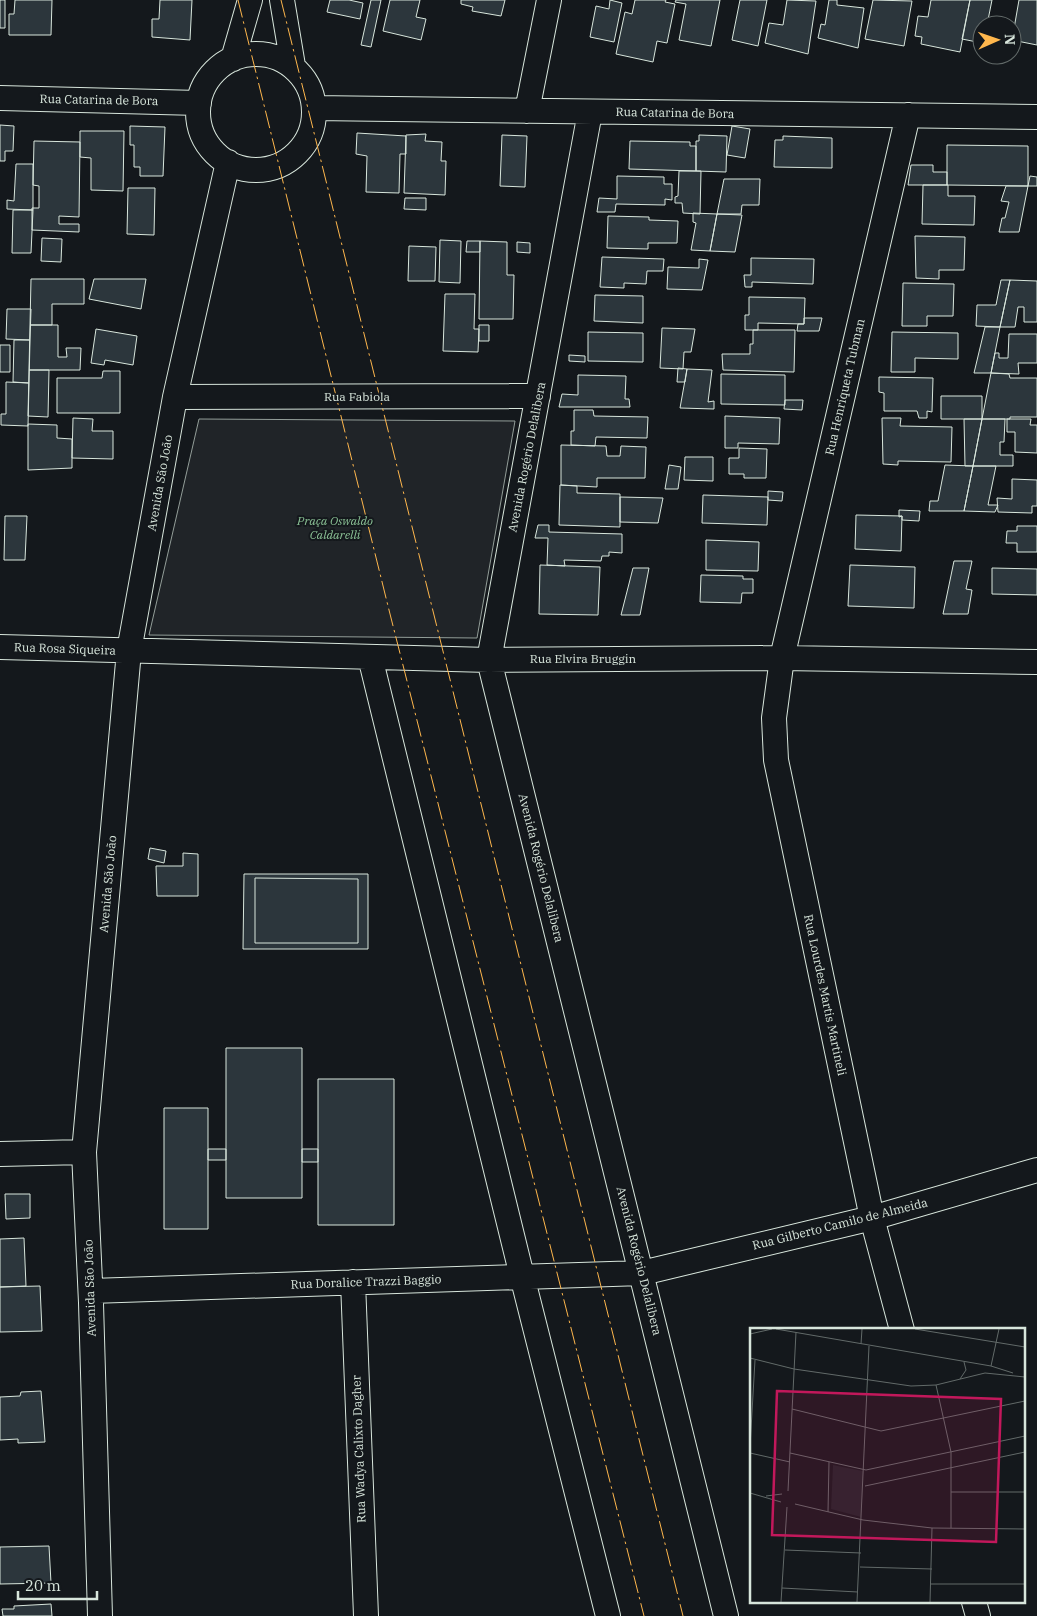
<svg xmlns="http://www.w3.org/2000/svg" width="1037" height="1616" viewBox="0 0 1037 1616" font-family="'IBM Plex Serif',serif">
	<rect width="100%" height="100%" fill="#14181c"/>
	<path fill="#202428" stroke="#939e99" d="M199,419l316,2 -38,217 -328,-3z"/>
	<path fill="#2c363c" stroke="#d8e6dc" d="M0,0h5v28h-5z
		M15,0h37l-1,35h-42v-21h5z
		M160,0h32l-2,40 -38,-3v-18h7z
		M330,0h19l14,3 -3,16 -33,-7z
		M371,0h10l-10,47 -10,-2z
		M390,0h30l-4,17 10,2 -5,21 -38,-9z
		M461,0h44l-4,16 -29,-5 1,-4 -12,-3z
		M610,0l12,3 -8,39 -24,-5 6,-31 13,3z
		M635,0h31l-1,2 10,2 -8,39 -10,-2 -4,21 -37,-8 9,-42 7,2z
		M676,0h44l-9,46 -32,-6 7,-36 -11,-2z
		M740,0h27l-9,46 -26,-6z
		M787,0l29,1 -8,53 -43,-11 4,-20 14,2z
		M829,0h8v5l27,3 -6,40 -40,-10 3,-14 4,1z
		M873,0l39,1 -8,45 -39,-7z
		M931,0h39l-10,52 -39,-8 1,-7 -7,-1 3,-20 10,1z
		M970,0h22l-5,25h-5v18l-20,-4z
		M1019,0h18v45l-25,-5z
		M0,125l14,1 -1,25h-8v10h-5z
		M130,126l35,1 -2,49h-23v-9h-6v-22h-4z
		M732,126l18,3 -5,29 -18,-3z
		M80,131h44l-1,60 -32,-1v-32l-11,-1z
		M357,133l49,3v18h-6l-1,39 -33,-1 1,-36 -11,-2z
		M426,134l-1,7 17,1 -1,19h5l-1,34 -41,-2 2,-58z
		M502,135l25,1 -2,51 -25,-1z
		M699,135l28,1 -1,36 -30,-1v-30h3z
		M783,136l49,2v30l-58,-1 1,-27h8z
		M34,141l46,1 -1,75 -20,-1v8h20v8l-47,-2v-22h7v-22l-6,-1z
		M630,141l60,1v4h6v25l-67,-2z
		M947,145l81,1v40l-81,-1z
		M16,164h17v46l-26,-1v-9l7,1z
		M911,165h22v7h14v13h-39z
		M679,171h22l-1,43 -17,-1 -1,-10h-7v-6l3,-1z
		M617,176l47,1v7h8v16l-7,-1v6l-49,-1 -1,8h-18l2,-14 18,1z
		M1030,176l7,1v9h-9z
		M724,179h36l-1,26h-17l-1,9h-24z
		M923,185h25v11h27l-1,29 -52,-1z
		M1006,186h22l-9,46h-20l3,-14h3l4,-16 -8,-1z
		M128,188h27l-1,47 -27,-1z
		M405,198h21v12l-22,-1z
		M13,210h20l-2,43h-19z
		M693,213l24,1 -7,37 -19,-1 5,-27 -3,-1z
		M717,214l25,1 -7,37 -25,-1z
		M608,216l41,1v3l29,1 -1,22h-29v6l-41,-1z
		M915,236l50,1 -1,33h-25v9l-23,-1z
		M42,238l20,1 -1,23 -20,-1z
		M440,240l21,1 -1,42 -21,-1z
		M467,241h13v11h-14z
		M480,241l27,1v33h7l-1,44h-34z
		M517,242l13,1v10l-13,-1z
		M409,246l27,1 -1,34h-27z
		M602,257l62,2 -1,12h-16l-1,13 -22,-1v5l-24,-1z
		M751,258l63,1 -1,25 -61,-2v5h-7l-1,-12h7z
		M699,259l9,1 -6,30 -35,-1 1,-22 31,1z
		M31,279h53v25h-32v21h-22z
		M94,279h52l-5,30 -52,-10z
		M1001,280h9l-10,47 -24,-1 1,-21h19z
		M1010,280l27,1v41h-13v-15h-6l-3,20h-15z
		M903,283l51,1 -1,32h-26v10h-25z
		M445,294h30l-1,35h5l-1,23 -35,-1z
		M595,295l48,1v27l-49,-2z
		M749,297l56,1 -1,26 -46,-1v7h-13v-15h4z
		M7,309h24l-1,31 -24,-1z
		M804,318h18l-3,13h-22l1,-7h6z
		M30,325h28v32h9l-1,-9h15l-1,22h-51z
		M479,325h10v16h-10z
		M985,327h15l-9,46h-17z
		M662,328l33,1 -4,23h-7l-1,17 -23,-1z
		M96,329l41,7 -4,29 -28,-5 -1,5 -13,-2z
		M753,330h42l-1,42 -71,-2 -1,-16h28v-10h3z
		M588,332l55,1v29l-55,-1z
		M892,332l66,1v26l-43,-1v14h-24z
		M1009,334h28v29h-19l1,11 -28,-1 4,-20h4v5h9z
		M14,340h16l-1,43 -16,-1z
		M0,345h10v27h-10z
		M569,355l16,1v6l-16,-1z
		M678,368l9,1 -2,13h-8z
		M687,369l25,1 -4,32 6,-1v8l-34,-1z
		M29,370h20l-1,47 -20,-1z
		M103,371h17v42h-63v-35h45z
		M991,373l18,1 1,4h27v39h-27v2h-28z
		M721,374l64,1v30l-64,-1z
		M578,375l48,1 -1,23h4l1,8h-71l3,-13 16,1z
		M879,377l54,1 -1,34 -5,-1v7h-8l-2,-7h-33v-18l-5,-1z
		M6,382l23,1 -1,43 -27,-1v-11h5z
		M941,396h41v23h-41z
		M785,400h18l-1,10 -18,-1z
		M574,410h19l1,6 54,1 -1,21 -51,-1 -1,9 -24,-1v-14h3z
		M725,416l55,2 -1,26 -41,-1v5h-13z
		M73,418l20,1 -1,12h21v28l-41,-1z
		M882,418h19l-1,8 52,1 -1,35 -53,-1v4l-15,-1z
		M964,419h18l-9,47h-8z
		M982,419h23l-1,23h-4v13h13v11h-40z
		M1007,419h24l-1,6h7v28l-22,-1v-20h-8z
		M28,424l29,1v13l15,1v29l-44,2z
		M561,445l45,1 1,10h13l1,-10 25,1 -1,31h-48v9l-36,-2z
		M739,448l28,1 -1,29h-22v-4h-15v-16h10z
		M685,457h28v24l-29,-1z
		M669,465l12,2 -3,22h-13z
		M945,465l28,1 -9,45h-35l1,-10h8z
		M973,466h23l-8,39h10l-3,7 -31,-1z
		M1012,479l25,1v26h-5v7l-34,-1 -1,-14 15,1z
		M560,485l17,1v7l43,1v33l-61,-2z
		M768,491l15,1 -1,9 -14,-1z
		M703,495l65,2 -1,28 -65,-2z
		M620,497l43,1 -5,25 -38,-1z
		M899,510l21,1 -1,10 -17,-1v-4l-3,1z
		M856,515l46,1 -1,35 -46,-2z
		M5,516h22l-2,44h-21z
		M538,525h11v7l73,2v19l-13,-1v4h-7l-1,5 -37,-1 1,6 -18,-1 1,-27h-13z
		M1017,526h20v26h-20v-9h-11l1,-12h10z
		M706,540l53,2 -1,29 -52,-1z
		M954,561h18l-6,28 6,1 -4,24h-25z
		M540,565l60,2 -2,48 -59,-1z
		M850,565l65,2 -1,41 -66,-2z
		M633,568h16l-9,47h-19z
		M992,568l45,1v26l-45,-1z
		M701,575l42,1v3h10v14h-11l-1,10 -41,-1z
		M150,848l16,3 -2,12 -16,-4z
		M183,853l15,1v42h-41l-1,-30h27z
		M244,874h124v75h-125z
		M255,878l103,1v64h-103z
		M226,1048h76v150h-76z
		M318,1079h76v146h-76z
		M164,1108h44v121h-44z
		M208,1149h18v11h-18z
		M302,1149h16v13h-16z
		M5,1194h25v24l-24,1z
		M24,1238l2,48 -26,1v-48z
		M40,1286l2,45 -42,1v-45z
		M41,1391l4,51 -27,1v-4l-18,1v-43l20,-1 1,-4z
		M49,1546l2,37 -51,1v-37z
		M51,1604l1,12h-49l-1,-7h12v-3z"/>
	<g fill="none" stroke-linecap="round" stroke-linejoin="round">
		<defs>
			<path id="minor" d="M282,0l11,66
				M198 112a58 58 0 1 1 116 0a58 58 0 1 1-116 0Z
				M233,59l17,-59
				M0,98l199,5
				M314,108l723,9
				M527,111l22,-111
				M590,112l-101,548 237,956
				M175,397l363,-1
				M0,647l489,13 293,-2 255,4
				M370,657l152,619 86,340
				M0,1154l84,-2
				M353,1282l13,334
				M91,1291l551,-18 230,-55 165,-48
				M902,1330l-30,-112 -96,-458 -2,-42 8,-60 126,-543
				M974,1602l4,14
				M100,1616l-9,-313 -7,-151 45,-501 46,-254 53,-235"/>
		</defs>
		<use href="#minor" stroke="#d8e6dc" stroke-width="26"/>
		<use href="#minor" stroke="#14181c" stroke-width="24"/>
		<path stroke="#ffb74d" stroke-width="1" stroke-dasharray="18 4 2.5 4" stroke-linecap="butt" d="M238,0l151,610 255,1006
			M281,0l402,1616"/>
	</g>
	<g text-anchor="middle" stroke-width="4" stroke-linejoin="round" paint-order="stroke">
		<g font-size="12" fill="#d8e6dc" stroke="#14181c">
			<text transform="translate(99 100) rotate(1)" y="4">Rua Catarina de Bora</text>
			<text transform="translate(675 113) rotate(1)" y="4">Rua Catarina de Bora</text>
			<text transform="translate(845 387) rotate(-77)" y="4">Rua Henriqueta Tubman</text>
			<text x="357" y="401">Rua Fabiola</text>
			<text transform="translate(527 457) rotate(-79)" y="4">Avenida Rogério Delalibera</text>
			<text transform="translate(160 483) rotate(-80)" y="4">Avenida São João</text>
			<text transform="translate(65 649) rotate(2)" y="4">Rua Rosa Siqueira</text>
			<text x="583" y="663">Rua Elvira Bruggin</text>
			<text transform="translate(541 868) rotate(76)" y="4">Avenida Rogério Delalibera</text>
			<text transform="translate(108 884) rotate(-85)" y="4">Avenida São João</text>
			<text transform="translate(825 995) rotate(78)" y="4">Rua Lourdes Martis Martineli</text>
			<text transform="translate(840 1224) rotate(-14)" y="4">Rua Gilberto Camilo de Almeida</text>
			<text transform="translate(639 1261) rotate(76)" y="4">Avenida Rogério Delalibera</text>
			<text transform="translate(366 1282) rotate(-2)" y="4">Rua Doralice Trazzi Baggio</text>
			<text transform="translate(90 1288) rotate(-92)" y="4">Avenida São João</text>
			<text transform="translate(359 1449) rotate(-92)" y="4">Rua Wadya Calixto Dagher</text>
		</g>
		<g font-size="12" font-style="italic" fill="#8ac095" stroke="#14181c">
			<text x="335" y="525">Praça Oswaldo<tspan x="335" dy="14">Caldarelli</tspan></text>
		</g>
	</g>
	<g transform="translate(750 1328)">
		<rect width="275" height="275" fill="#14181c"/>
		<path d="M83,137l30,6 -2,46 -30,-8z" fill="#202428"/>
		<path fill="none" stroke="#626a69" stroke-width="1" d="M26,1l215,37 22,7M165,1l110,18M0,6l22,-5M111,16l1,-15M0,30l44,11 117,17 25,-1 49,-12 40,4M241,38l8,-37M210,51l6,-9 -2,-8M186,57l15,67v76M42,81l89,22 144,-30M0,119l5,-87M0,125l40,9M40,125l76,17 159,-34M115,158l160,-34M38,163l8,-159M201,164h74M0,165l31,9M16,168l16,-2M45,176l68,16 69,8 93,1M78,184l1,-50M35,222l76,3M110,239l72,2M181,256h94M32,260l76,4M31,274l6,-95M107,274l12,-256M180,274l2,-74"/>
		<path fill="#c2185b" fill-opacity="0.15" stroke="#c2185b" stroke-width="2.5" d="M27,63l224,8 -5,143 -224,-7z"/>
		<rect width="275" height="275" fill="none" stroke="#d8e6dc" stroke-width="2.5"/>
	</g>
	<g transform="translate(997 40) rotate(88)"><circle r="24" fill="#14181c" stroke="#626a69"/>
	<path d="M0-4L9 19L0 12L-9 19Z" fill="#ffb74d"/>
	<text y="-8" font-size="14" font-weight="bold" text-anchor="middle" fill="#d8e6dc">N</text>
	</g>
	<path d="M18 1591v8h79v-8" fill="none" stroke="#d8e6dc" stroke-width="2.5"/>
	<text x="25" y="1591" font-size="15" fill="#d8e6dc" stroke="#14181c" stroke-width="4" paint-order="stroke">20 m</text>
</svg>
